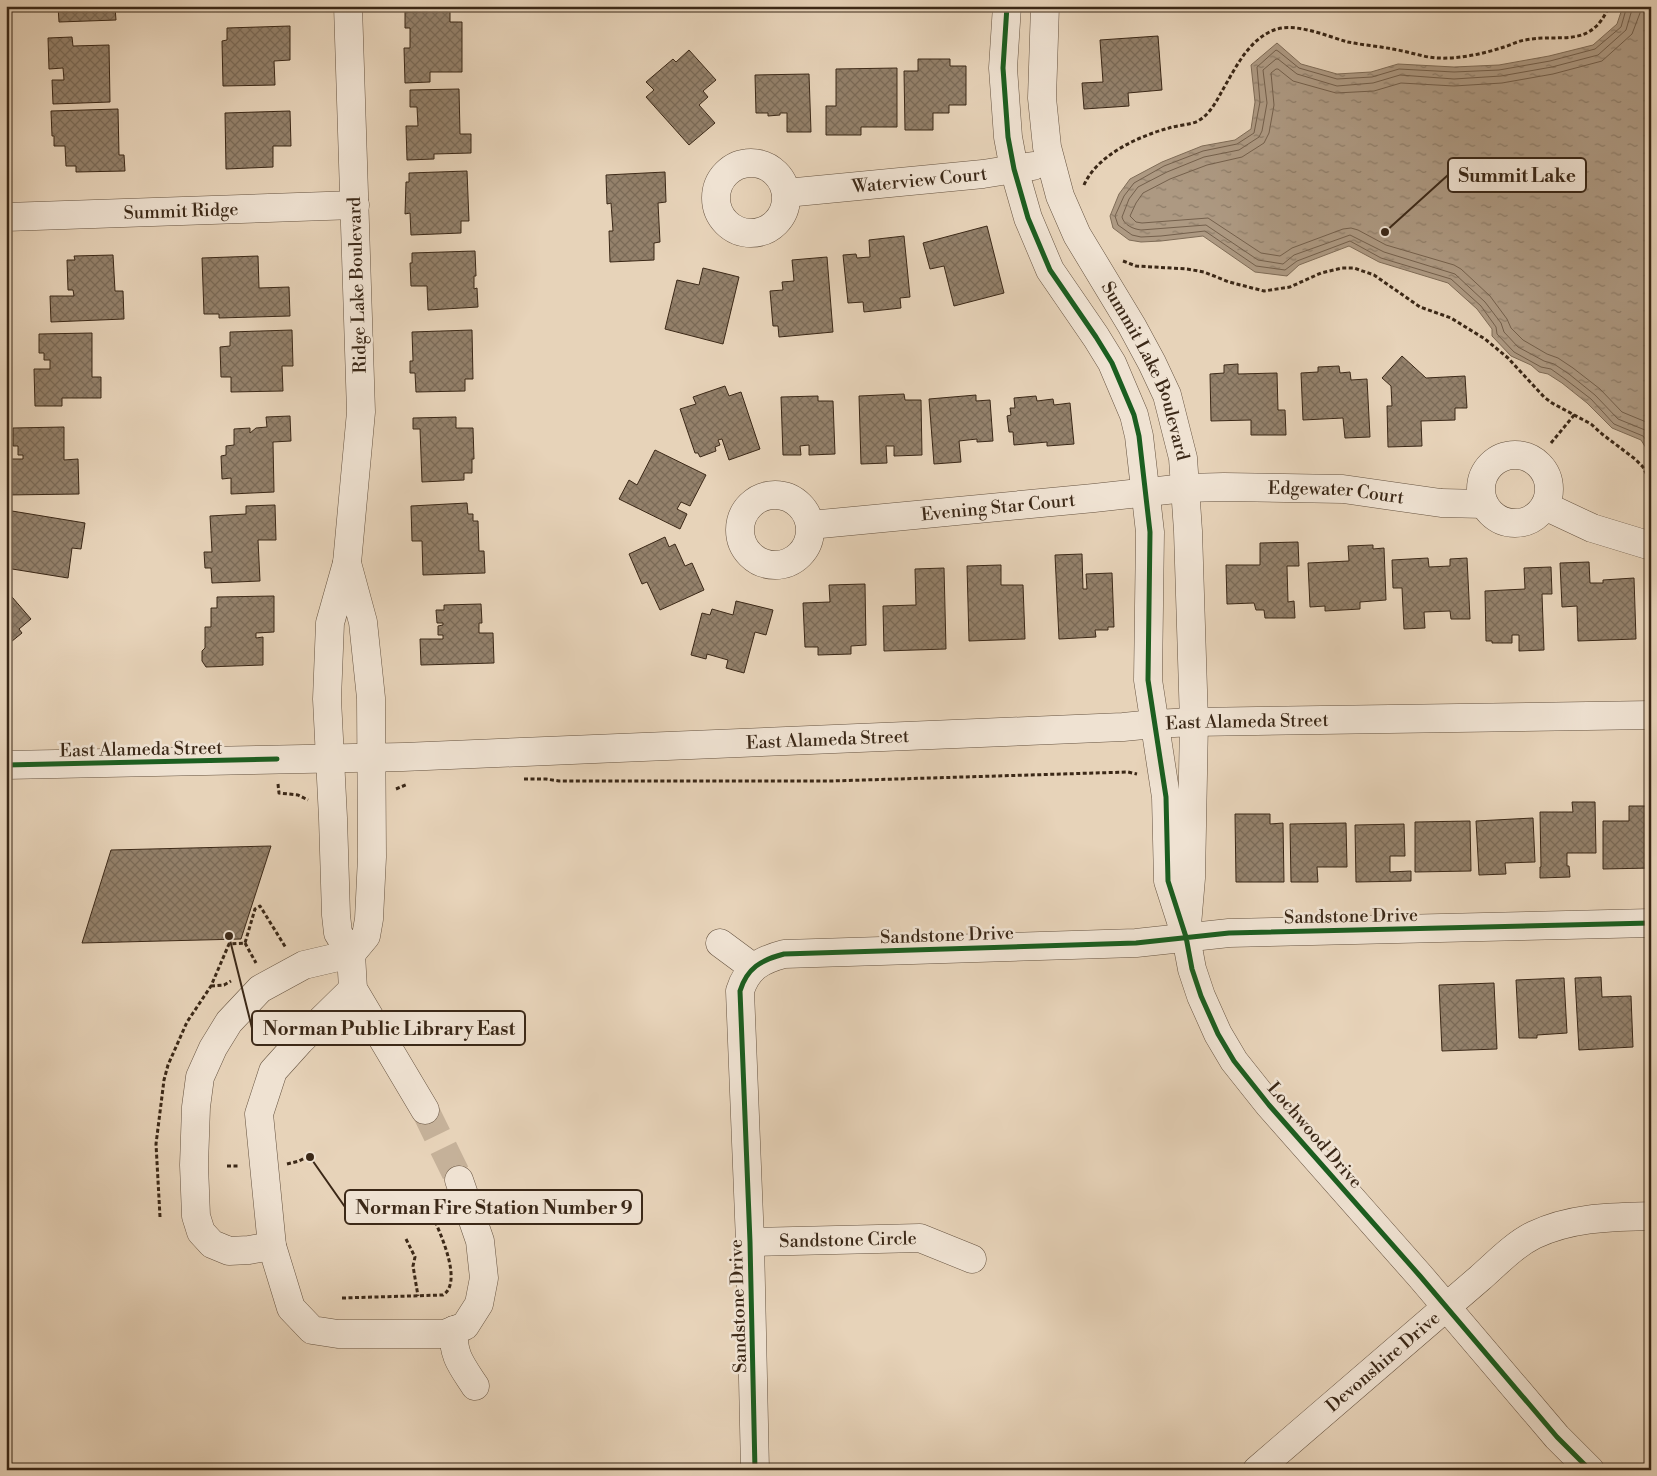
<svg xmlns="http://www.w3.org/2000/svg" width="1657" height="1476" viewBox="0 0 1657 1476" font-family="'Libre Bodoni',serif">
	<defs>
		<pattern id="water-ripples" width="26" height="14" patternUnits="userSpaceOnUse" patternTransform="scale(1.25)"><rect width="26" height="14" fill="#ad9982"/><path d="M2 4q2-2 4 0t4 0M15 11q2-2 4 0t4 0" fill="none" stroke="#8e7d69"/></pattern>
		<pattern id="building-cross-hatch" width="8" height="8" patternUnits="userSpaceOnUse" patternTransform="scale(1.25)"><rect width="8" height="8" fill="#94816b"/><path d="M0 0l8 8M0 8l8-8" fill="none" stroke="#7a6a57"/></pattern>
	</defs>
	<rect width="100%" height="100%" fill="#e7d3b9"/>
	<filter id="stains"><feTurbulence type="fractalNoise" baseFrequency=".004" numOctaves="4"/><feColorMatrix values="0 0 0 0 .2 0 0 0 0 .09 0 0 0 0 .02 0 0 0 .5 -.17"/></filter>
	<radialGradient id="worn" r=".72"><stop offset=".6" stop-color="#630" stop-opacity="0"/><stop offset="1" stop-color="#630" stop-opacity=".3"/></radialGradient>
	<path fill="url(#water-ripples)" stroke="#7f6c57" d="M1623,6h28v450l-10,-16 -29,-12 -25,-25 -25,-20 -14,-9 -9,-2 -8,-7 -20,-9 -19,-20v-7l-15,-20 -29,-26 -69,-21 -30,-16 -50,19 -12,11 -32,-4 -52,-36 -42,5 -20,1 -12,-2 -16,-12 -3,-12 9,-22 11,-15 32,-17 40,-16 33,-6 16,-11 4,-27 -4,-37 26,-22 24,21 36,10 34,-2 27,-8 56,3 45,-2 50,-9 44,-11 24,-21z"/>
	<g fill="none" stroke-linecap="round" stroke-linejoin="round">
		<path stroke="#74604c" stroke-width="1" d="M1627,6l-6,21 -26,22 -45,12 -51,9 -45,2 -55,-3 -27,8 -35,2 -38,-11 -21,-17 -2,-1 -19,17 3,35 -6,31 -17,11 -34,7 -39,15 -30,17 -10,13 -9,20 3,9 14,10 9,2 20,-1 44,-5 51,35 29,4 12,-9 53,-20 31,17 70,21 30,27 15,21 1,7 17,18 27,15 10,2 14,10 26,20 23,25 29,12 8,11
			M1633,6l-7,24 -28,25 -46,12 -51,9 -47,3 -54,-4 -27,8 -36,3 -40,-12 -19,-15h-2l-13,11 4,33 -5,28 -3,6 -20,13 -35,7 -37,15 -29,15 -9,12 -7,18c2,8 11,12 19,13l65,-5 52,35 25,4 11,-9 56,-20 34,17 71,22 30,28 16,21 3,9 14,15 26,14 10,3 15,10 26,21 23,24 27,11 6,5
			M1641,6l-1,7 -8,21 -30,27 -49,13 -51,9 -48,3 -53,-3 -27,8 -38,2 -43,-12 -15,-12h-2l-5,4 3,32 -5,28 -5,10 -22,14 -35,8 -37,14 -27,14 -7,10 -6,13 6,6 6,1 66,-5 53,35 19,3 12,-8 51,-19 8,-1 7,2 28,15 68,20 7,4 29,27 17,23 4,9 12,12 24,14 11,4 15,10 27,21 22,23 29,12"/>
	</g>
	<path fill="url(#building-cross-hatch)" stroke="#3b2817" d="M58,6l57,1 1,13 -57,2z
		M219,6h58v3l-58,1z
		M1338,6h26v5l-27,-2z
		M450,11v11h12v50h-32v10l-25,1 -1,-35h6v-20h-5v-16z
		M290,26v34l-16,1 1,24 -52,1 -1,-45 5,-1v-12z
		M1158,36l4,54 -34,3 1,13 -45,3 -2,-26 21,-1 -3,-42z
		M72,37l1,9 36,-1 1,57 -57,2 -1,-24h12l-1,-12 -14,1 -1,-31z
		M689,50l27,30 -13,11 5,6 -9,8 16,18 -26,22 -43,-48 8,-7 -8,-8 27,-23 3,3z
		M918,59h32v7h16v39h-17v8h-16v17h-28l-1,-59h14z
		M897,68v59h-36v8h-35v-29h10v-37z
		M809,74l2,58h-24v-19h-7v2l-12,1v-3h-12l-1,-38z
		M459,89l1,45h11v19l-37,1v5l-27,1 -1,-34h12l-1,-19h-7v-17z
		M118,109l1,46h5l1,16 -49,1v-6h-10l-1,-20h-11v-10h-2l-1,-25z
		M290,111l1,35h-18v21l-47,2 -1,-56z
		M467,171l2,50h-8v12l-50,2 -1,-22 -5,1 1,-32h3v-9z
		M665,172l1,30 -8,1 2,39 -6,1v17l-44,2 -1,-31h4l-2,-28 -4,1 -1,-29z
		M987,226l17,67 -50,13 -10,-40 -14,3 -7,-26z
		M904,236l6,61 -10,1 1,10 -37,4 -1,-10 -15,1 -5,-48 13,-1 1,4 13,-1 -1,-17z
		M475,251l1,25h-2v13l3,-1 1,19 -50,3 -1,-24h-16l-1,-23h2v-10z
		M113,255l2,36h8l1,28 -73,3 -1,-26h24l-1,-6h-5l-1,-30h8l-1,-4z
		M258,256l1,32 30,-1 1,29 -71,2v-4h-15l-2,-56z
		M827,257l6,75 -54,5 -1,-11h-5l-3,-35 13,-1 -1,-8 12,-1 -2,-21z
		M703,268l36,9 -16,67 -58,-15 12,-49 22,5z
		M292,330l1,36h-11l1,25 -52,1v-15h-10l-1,-30 10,-1v-14z
		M472,330l1,49h-8v12l-49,1 -1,-19h-5v-12h3l-1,-29z
		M92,333v44h9v21h-39v8h-27l-1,-37h16v-9h-6v-7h-5v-19z
		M1402,356l24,22 39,-2 2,32h-12v12l-34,1 1,25 -34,1 -1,-41h5l-1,-20 -9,-8z
		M1238,364v10l39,-1 1,37h7l1,25h-35v-15l-40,1 -1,-47 14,-1v-8z
		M1339,366l1,7 10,-1 1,8 16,-1 3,58 -25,1 -2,-20 -40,2 -2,-47 17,-1v-5z
		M725,386l4,10 12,-4 19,57 -31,11 -7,-21 -4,1 2,5 -5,2 1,4 -16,6 -2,-4h-3l-15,-44 16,-5 -3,-7z
		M904,394l1,6h16l1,55 -28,1v-10h-8l1,17 -26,1 -2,-68z
		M976,395v6l14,-1 3,41 -16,1v-3l-18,2 2,21 -27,2 -5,-65z
		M818,396v5h15l2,53 -26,1v-10l-9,1 1,9h-18l-2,-58z
		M1036,396l1,5 16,-2 1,6 16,-2 4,41 -27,2v-4l-33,3 -1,-13h-4l-2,-16 4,-1 -1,-7h5l-1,-10z
		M290,416l1,25 -18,1 1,50 -43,2v-16l-9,1 -1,-23 5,-1v-9l8,-1v-16l16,-1v5l6,-5 11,-1 -1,-10z
		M456,417v11h17l1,31h-2v14h-8v7l-42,2 -2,-53h-7v-11z
		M64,427v33l14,-1 1,35 -73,1v-36h17v-4h-5v-9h-5v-18z
		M655,450l51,25 -16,31 -9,-4 -4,7 10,5 -7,15 -61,-30 10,-19 8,5z
		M467,503l1,11h5v7h5l1,30h5l1,22 -62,2 -1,-34h-10l-1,-35z
		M275,505l1,35h-18l2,41 -48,2 -1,-15h-6l-1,-16h8l-2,-36 36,-2v-8z
		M12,511l73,12 -4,26 -9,-1 -4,30 -62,-10v-24z
		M665,537l4,10 6,-3 10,22 7,-3 12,27 -44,20 -13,-28 -5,2 -13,-30z
		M1298,542l1,24h-12l1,36 6,-1 1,17h-30l-1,-8h-8l-2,-7 -27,1 -1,-39h34v-22z
		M1373,545v4l11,-1 2,52 -26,2v7l-35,2v-5l-15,1 -2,-44 41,-2 -1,-15z
		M1082,554l1,35h4l-1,-15 26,-1 2,54h-6v3h-13l1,7 -37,2 -4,-84z
		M1428,558l1,9 21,-1v-7l17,-1 3,61h-19l-1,-8 -26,1 1,16 -21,1 -2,-41h-9l-1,-28z
		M1589,562l1,21h13v-3l31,-2 2,61 -58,2 -1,-35 -15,1 -2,-44z
		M1001,565v20h22l2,54 -56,2 -2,-75z
		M1551,567l1,27h-10l2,56 -25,1v-16h-7v8h-20v-2h-6l-1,-50 40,-2 -1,-21z
		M944,568l2,81 -62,2 -1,-45 33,-1 -1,-36z
		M865,584l1,61 -15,1v8l-33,1v-8h-13l-2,-44 27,-1 -1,-17z
		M6,590l25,29 -12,10 3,4 -16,13z
		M274,596v36l-18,1v5l7,-1v28l-57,2 -4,-6v-10l3,-3v-21h6v-19h6v-11z
		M736,601l37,9 -7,25 -11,-3 -11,41 -18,-5 2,-8 -21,-6 -1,5 -15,-4 11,-42 8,2 2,-6 21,6z
		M481,604l1,19h-3v10h14l1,30 -73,2 -1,-26h23v-4h-5v-9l5,-1v-2h-6l-1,-13h8v-5z
		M1572,802h23l1,51h-29v13h2l1,11 -30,1v-11h1l-1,-55h33z
		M1629,806h22v62l-48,1v-48h26z
		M1235,814h35v10l13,-1 1,59h-48z
		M1533,818l2,44 -30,1 1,11 -27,1 -3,-54z
		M1470,821l1,50 -56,1v-50z
		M1346,823l1,44h-30l1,15h-27l-1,-58z
		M1404,824l1,32h-15v16l21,-1v10l-55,1 -1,-57z
		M271,846l-30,93 -159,4 29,-93z
		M1601,977l1,20 29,-1 2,51 -54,3 -4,-72z
		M1564,978l3,55 -30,2v3h-18l-3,-58z
		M1494,983l3,66 -55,2 -3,-66z"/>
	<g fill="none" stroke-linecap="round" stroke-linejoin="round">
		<path stroke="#c5b199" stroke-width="28" stroke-dasharray="28 14" stroke-linecap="butt" d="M425,1110l34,70"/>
		<defs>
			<g id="minor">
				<path d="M1007,6l-4,62 5,69 6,32 14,49 22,52 46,67 16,26 22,52 5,21 11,96 -2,148 18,117 2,84 18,56 6,32 9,27 17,38 16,27 35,44 151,171 137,161 33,33"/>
				<path id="s1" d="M1045,6l-3,92 5,49 13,49 17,39 55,91 20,37 15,32 16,63 5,73 6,191 -3,156 -4,47"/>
				<circle cx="751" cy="198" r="35"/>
				<path id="s2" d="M786,193l197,-19 50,-8"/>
				<path id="s3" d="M6,217l349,-12"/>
				<circle cx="1515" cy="489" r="34"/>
				<circle cx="775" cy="530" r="35"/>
				<path d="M1545,506l47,22 59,18"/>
				<path id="s4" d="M810,525l284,-27 91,-10 39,-1 119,2 98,14 43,1"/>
				<path d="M347,563l16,59 8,76 1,159 -3,62 -3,17 -15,18 -13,-21 -2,-18 -3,-97 -6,-119 3,-76z"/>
				<path d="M347,563l14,-151 -13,-406"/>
				<path id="s5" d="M6,765l397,-8 720,-30 31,-3 40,-2 457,-7"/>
				<path d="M720,943l27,20 5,6"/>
				<path d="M353,989l-53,52 -27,30 -14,43 13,132 19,62 21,22 26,4h106l21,-8 14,-22 5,-26 -4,-37 -21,-61"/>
				<path id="s6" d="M750,1242l170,-4 52,21"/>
				<path d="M272,1246l-23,4 -20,1 -17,-7 -11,-12 -5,-16 -2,-51 2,-58 4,-30 13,-29 16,-26 31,-33 44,-24 47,-11 2,35 72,121"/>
				<path d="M454,1330c-2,25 8,36 21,56"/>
				<path d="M755,1470l-5,-228 -10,-251c7,-23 21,-31 44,-37l352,-11 93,-10 422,-10"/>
				<path id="s7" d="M1257,1470l223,-192c17,-15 34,-33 54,-43 37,-18 77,-18 117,-19"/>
			</g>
		</defs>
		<use href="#minor" stroke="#665340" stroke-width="29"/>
		<path stroke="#3b2817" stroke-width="3" stroke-dasharray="4 2.5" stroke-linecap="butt" d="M1084,185c13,-30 55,-49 85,-57 9,-3 21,-3 29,-7 12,-7 18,-19 24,-30 13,-22 26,-51 52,-61 22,-8 52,6 74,12 14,3 30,4 44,7 15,2 30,8 45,9 22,1 46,-4 67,-11 7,-2 14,-6 21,-7 35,-7 66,10 84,-34
			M1123,261l13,5 51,3 17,3 25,10 35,9 26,-4 31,-14 21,-5h12l20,7 46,32 31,11 34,21 23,19 36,39 8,6 39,21 11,10 33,25 8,8 8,16
			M1551,443l24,-29
			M524,779h22l13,2h272l297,-9 9,2
			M278,784l1,9 19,2 10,5
			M396,789l12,-5
			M245,943l11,20
			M211,986l13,-1 7,-4
			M287,1164l12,-3 6,-3
			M227,1166h12
			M160,1217l-4,-73 8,-64 4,-15 19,-43 24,-36 18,-42 16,-1 10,-34 5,-3 26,42
			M406,1239l9,18 -2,9 5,30
			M342,1298l101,-3c24,-15 -12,-82 -21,-101"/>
		<use href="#minor" stroke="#efe2d2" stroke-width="28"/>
		<defs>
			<path id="cycleway" d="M1007,6l-4,62 5,69 6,32 14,49 22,52 46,67 16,26 22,52 5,21 11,96 -2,148 18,117 2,84 18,56 6,32 9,27 17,38 16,27 35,44 151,171 137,161 33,33
				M6,765l271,-6
				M755,1470l-5,-228 -10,-251c7,-23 21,-31 44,-37l352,-11 93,-10 422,-10"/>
		</defs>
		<use href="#cycleway" stroke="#efe2d2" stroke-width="8"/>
		<use href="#cycleway" stroke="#1b5e20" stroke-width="5"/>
	</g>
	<g text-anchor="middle" stroke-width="5" stroke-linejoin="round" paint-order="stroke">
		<g font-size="18" fill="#3b2817" stroke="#efe2d2">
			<text dy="6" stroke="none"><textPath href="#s2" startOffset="134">Waterview Court</textPath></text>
			<text dy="6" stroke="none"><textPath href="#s3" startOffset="175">Summit Ridge</textPath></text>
			<text transform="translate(357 285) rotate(-92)" y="6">Ridge Lake Boulevard</text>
			<text dy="6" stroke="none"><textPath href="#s1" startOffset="388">Summit Lake Boulevard</textPath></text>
			<text dy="6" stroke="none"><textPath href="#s4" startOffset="528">Edgewater Court</textPath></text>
			<text dy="6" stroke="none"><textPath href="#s4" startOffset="189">Evening Star Court</textPath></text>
			<text dy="6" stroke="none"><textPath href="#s5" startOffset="1242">East Alameda Street</textPath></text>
			<text dy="6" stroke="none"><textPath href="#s5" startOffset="822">East Alameda Street</textPath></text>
			<text transform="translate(141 749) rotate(-1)" y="6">East Alameda Street</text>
			<text transform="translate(1351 916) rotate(-1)" y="6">Sandstone Drive</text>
			<text transform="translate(947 935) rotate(-2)" y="6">Sandstone Drive</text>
			<text transform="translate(1315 1135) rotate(49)" y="6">Lochwood Drive</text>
			<text dy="6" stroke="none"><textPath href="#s6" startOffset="98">Sandstone Circle</textPath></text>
			<text transform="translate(738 1306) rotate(-92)" y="6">Sandstone Drive</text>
			<text dy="6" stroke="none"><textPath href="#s7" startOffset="166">Devonshire Drive</textPath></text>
		</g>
	</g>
	<path fill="none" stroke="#3b2817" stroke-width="2" d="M1385 232L1448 175M229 936L252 1028M310 1157L345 1207"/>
	<g fill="#3b2817" stroke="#efe2d2" stroke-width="2">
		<circle cx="1385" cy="232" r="5"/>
		<circle cx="229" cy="936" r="5"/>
		<circle cx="310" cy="1157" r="5"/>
	</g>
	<g fill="#efe2d2" stroke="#3b2817" stroke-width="2">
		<rect x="1448" y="158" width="138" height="34" rx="5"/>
		<rect x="252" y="1011" width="273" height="34" rx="5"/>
		<rect x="345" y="1190" width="297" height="34" rx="5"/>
	</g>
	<g font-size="19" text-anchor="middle" font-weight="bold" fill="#3b2817">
		<text x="1517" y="182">Summit Lake</text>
		<text x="389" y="1035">Norman Public Library East</text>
		<text x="494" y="1214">Norman Fire Station Number 9</text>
	</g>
	<rect width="1657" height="1476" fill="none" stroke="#e7d3b9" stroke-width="25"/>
	<rect x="8" y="8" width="1642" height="1461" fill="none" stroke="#3b2817" stroke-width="2.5"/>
	<rect x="12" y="12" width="1632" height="1451" fill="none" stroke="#3b2817"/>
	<rect width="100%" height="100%" filter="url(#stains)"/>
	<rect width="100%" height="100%" fill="url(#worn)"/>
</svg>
